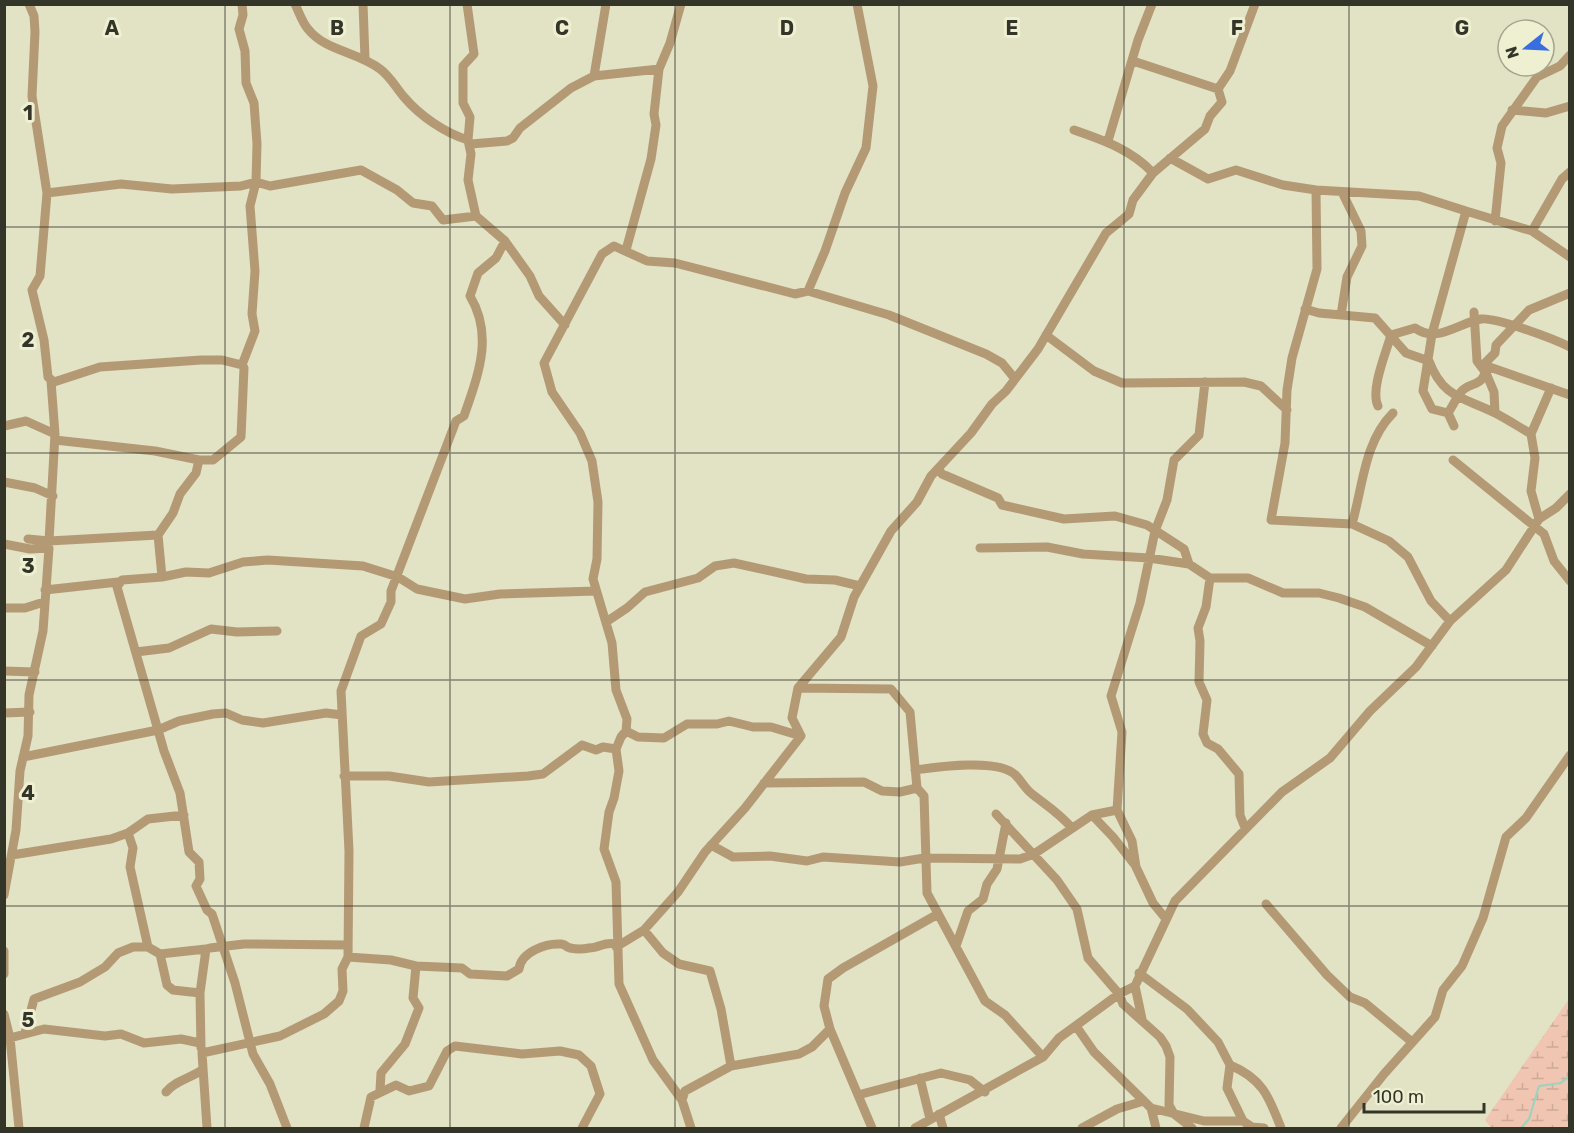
<svg xmlns="http://www.w3.org/2000/svg" width="1574" height="1133" viewBox="0 0 1574 1133" font-family="Rubik,sans-serif">
	<defs>
		<pattern id="wetland-marsh" width="20" height="14" patternUnits="userSpaceOnUse" patternTransform="scale(1.5)"><rect width="20" height="14" fill="#f0c5b1"/><path d="M1 5h8M5 5V1M11 12h8M15 12V8" fill="none" stroke="#ceaa98"/></pattern>
	</defs>
	<rect width="100%" height="100%" fill="#e2e2c5"/>
	<path fill="url(#wetland-marsh)" d="M1569,999v129h-78l-6,-8z"/>
	<g fill="none" stroke-linecap="round" stroke-linejoin="round">
		<path stroke="#94d6bf" stroke-width="2" d="M1521,1128l8,-9 10,-33 22,-3 9,-8"/>
		<path stroke="#b49a74" stroke-width="9" d="M29,4l5,12 1,16 -3,64 15,97 -7,83 -8,14 12,50 4,37 6,5 46,-15 101,-7h21l20,5 2,3 -3,69 -28,23h-14l-3,13 -16,21 -7,19 -15,22 4,42 -40,3 -5,7 47,164 16,42 9,59 10,10 1,17 -4,7 11,24 5,4 23,69 18,71 17,30 17,44
			M295,4c4,8 7,18 13,25 17,22 51,23 72,40 10,7 16,19 24,28 16,19 41,36 64,43l3,14 -3,26 8,36 29,25 25,35 9,20 26,29
			M363,4l2,55
			M467,4l7,50 -11,12v37l7,14 -2,23
			M1133,61l85,28
			M594,76l12,-72
			M1512,110l34,3 24,-7
			M1074,130c29,10 58,20 79,43
			M1108,141l30,-101 14,-36
			M471,144l36,-3 6,-3 7,-10 51,-40 23,-12 65,-7
			M1170,158l38,21 28,-9 47,15 33,5 103,6 47,15
			M1316,190l1,79 -25,89 -5,32 -2,53 -14,77 81,4 37,17 19,16 23,44 19,20
			M47,193l74,-9 51,5 69,-3 15,-4 14,4 91,-16 36,20 16,13 19,3 11,14 33,-4
			M1495,221l6,-58 -4,-15 5,-22 35,-49 23,-11 10,-11
			M1532,231l38,26
			M626,250l25,-91 5,-34 -2,-11 5,-45 11,-26 11,-39
			M808,291l17,-40 20,-58 21,-45 7,-62 -16,-82
			M1305,309l14,4 56,5 31,35 23,8c14,37 34,36 66,52 12,6 24,14 36,21l4,24 -4,33 8,28
			M1474,312l3,49 9,12 8,19 1,21
			M1341,315l6,-38 15,-31 -1,-15 -19,-39
			M1046,335l48,36 28,12 122,-1 17,4 26,24
			M1481,364l89,31
			M242,365l13,-34 -3,-17 3,-43 -5,-65 6,-24 1,-38 -3,-41 -8,-20 -1,-32 -6,-22 4,-14 -1,-11
			M51,381l4,53
			M1378,406c-8,-16 8,-53 13,-71l24,-7c22,16 43,-5 66,-9 15,-2 73,20 89,28
			M1448,413l-16,-4 -9,-18 9,-57 34,-123 66,20 30,-52 8,-7
			M4,426l22,-5 29,13 -6,107 -21,-2
			M1454,426l-6,-13c5,-7 8,-15 13,-21 9,-12 25,-2 25,-30l9,-9 1,-8 33,-35 41,-17
			M1531,434l20,-46
			M55,440l100,11 44,9
			M1453,460l91,74 10,27 16,20
			M939,470l3,4 56,24 4,7 62,14 51,-3 32,9 37,24 5,15
			M4,482l31,6 18,8
			M1352,524c11,-38 12,-82 41,-111
			M49,541l109,-6
			M4,544l26,5 19,-1 -6,83 -14,64 -1,41 -8,35 -4,59 -12,65
			M980,548l67,-1 36,7 66,4 40,6 21,14h38l35,15h36l20,5 26,9 67,39
			M162,577l24,-5 23,1 34,-11 25,-2 95,6 35,11 19,12 48,10 35,-5 96,-3
			M1210,578l-4,29 -8,21 2,13 -1,41 8,18 -4,34 4,9 11,6 21,25 1,41 5,13
			M45,590l73,-8
			M4,608h21l19,-6
			M606,622l21,-14 18,-16 53,-14 17,-12 19,-3 72,16 29,1 25,6
			M136,652l33,-4 42,-19 26,3 40,-1
			M4,671l31,1
			M798,688l93,1 19,23 7,76 7,8 3,97 58,108 20,14 38,42
			M4,713l26,-1
			M626,731l12,6 26,1 23,-14h30l12,-3 24,6h18l30,9
			M23,757l135,-27 21,-9 34,-7 13,-1 16,7 21,3 63,-10 16,2
			M915,770c23,-3 79,-11 98,3 7,5 11,15 19,21 14,11 27,19 39,33
			M344,776h45l40,6 99,-6 15,-2 39,-29 14,5 7,-3 13,2
			M764,783l100,-1 18,9 18,1 17,-4
			M996,814l61,66 20,29 11,49 31,36 4,10 37,33 6,9 4,11 -1,48 5,9 18,14
			M1092,815l21,22 22,28
			M128,833l5,15 -3,19 18,80
			M711,845l22,12 37,-1 37,5 16,-4 77,5 24,-4 96,1 14,-5 58,-39 25,-5
			M12,855l99,-16 17,-6 20,-14 36,-4
			M1266,904l61,71 23,22 15,6 47,39
			M1166,919l-13,-16 -17,-36 -4,-26 -15,-31 5,-78 -11,-36 29,-93 15,-72 12,-31 7,-40 25,-25 6,-53
			M644,930l19,23 16,11 31,7 11,38 10,57
			M956,946l12,-35 15,-12 4,-15 10,-15 9,-46
			M616,947l28,-17 34,-38 27,-40 40,-44 56,-72 -9,-18 6,-30 43,-51 13,-40 37,-66 26,-29 14,-26 40,-43 21,-29 14,-13 32,-42 68,-116 23,-19 4,-14 20,-27 52,-44 5,-13 12,-14 -4,-13 12,-18 25,-67
			M4,951v23
			M160,954l7,31 6,5 27,3 1,55
			M348,957l1,-106 -8,-160 20,-55 20,-12 10,-22v-11l65,-170 8,-5c14,-41 30,-80 6,-120l8,-23 18,-15 9,-17
			M1139,973l48,36 31,33 12,23 -3,23 16,33
			M1135,986l7,33
			M200,993l6,-44 4,-1 34,-4 104,1
			M4,1014l6,24 9,90
			M1076,1026l18,26 57,56 53,13h39l9,6 12,1
			M25,1033l9,-34 46,-17 25,-15 13,-14 15,-6h15l12,7 46,-5
			M10,1038l34,-9 61,7 16,-2 23,9 37,-4 19,4
			M1230,1065c33,14 39,32 51,63
			M920,1078l10,41
			M380,1090l1,-17 24,-29 14,-36 -6,-10 3,-32
			M166,1092c10,-12 23,-13 36,-22
			M858,1095l83,-22 29,7 15,12
			M682,1100l3,-9 46,-25 68,-12 13,-7 18,-18
			M1151,1108l5,20
			M939,1114l4,14
			M207,1128l-5,-75 78,-17 44,-22 15,-13 4,-10 -1,-22 6,-12 43,3 25,6 46,2 8,6 37,2 12,-7c2,-17 27,-26 42,-25 6,1 3,2 9,4 5,1 14,1 19,0 11,0 15,-7 27,-4
			M364,1128l7,-31 25,-12 13,6 20,-5 18,-35 8,-5 67,8 38,-3 19,4 12,11 9,28 -18,34
			M691,1128l-9,-28 -29,-40 -34,-76 -3,-102 -12,-33 5,-37 5,-14 5,-27 -3,-22 5,-12 5,-6 1,-12 -11,-29 -4,-47 -19,-64 4,-20 1,-57 -6,-41 -12,-28 -28,-41 -8,-29 58,-109 12,-8 33,15 28,2 120,31 13,-3 81,24 97,39 16,9 13,16
			M872,1128l-42,-99 -6,-23 4,-27 15,-11 95,-54
			M915,1128l128,-71 16,-19 60,-44 16,-8 40,-85 107,-109 48,-34 40,-47 46,-44 34,-46 56,-51 33,-51 17,-11 14,-14
			M1082,1128l35,-19 27,-8
			M1341,1128l43,-54 51,-57 8,-27 19,-24 21,-48 23,-81 20,-19 44,-63"/>
	</g>
	<path fill="none" stroke="#343529" stroke-width="1.5" stroke-opacity="0.55" d="M225,4v1124M450,4v1124M675,4v1124M899,4v1124M1124,4v1124M1349,4v1124M4,227h1566M4,453h1566M4,680h1566M4,906h1566"/>
	<g font-size="20" text-anchor="middle" font-weight="bold" fill="#343529" stroke="#eff0d2" stroke-width="6" stroke-linejoin="round" paint-order="stroke">
		<text x="112" y="35">A</text>
		<text x="337" y="35">B</text>
		<text x="562" y="35">C</text>
		<text x="787" y="35">D</text>
		<text x="1012" y="35">E</text>
		<text x="1237" y="35">F</text>
		<text x="1462" y="35">G</text>
		<text x="28" y="120">1</text>
		<text x="28" y="347">2</text>
		<text x="28" y="573">3</text>
		<text x="28" y="800">4</text>
		<text x="28" y="1027">5</text>
	</g>
	<rect width="1574" height="1133" fill="none" stroke="#343529" stroke-width="12"/>
	<g transform="translate(1526 48) rotate(252)"><circle r="28" fill="#eff0d2" stroke="#a4a58e" stroke-width="1.5"/>
	<path d="M0-4.5L10 22L0 15L-10 22Z" fill="#3a6ddd"/>
	<text y="-9" font-size="16" font-weight="bold" text-anchor="middle" fill="#343529">N</text>
	</g>
	<path d="M1364 1103v9h120v-9" fill="none" stroke="#343529" stroke-width="3"/>
	<text x="1373" y="1103" font-size="18" fill="#343529" stroke="#eff0d2" stroke-width="4.5" paint-order="stroke">100 m</text>
</svg>
